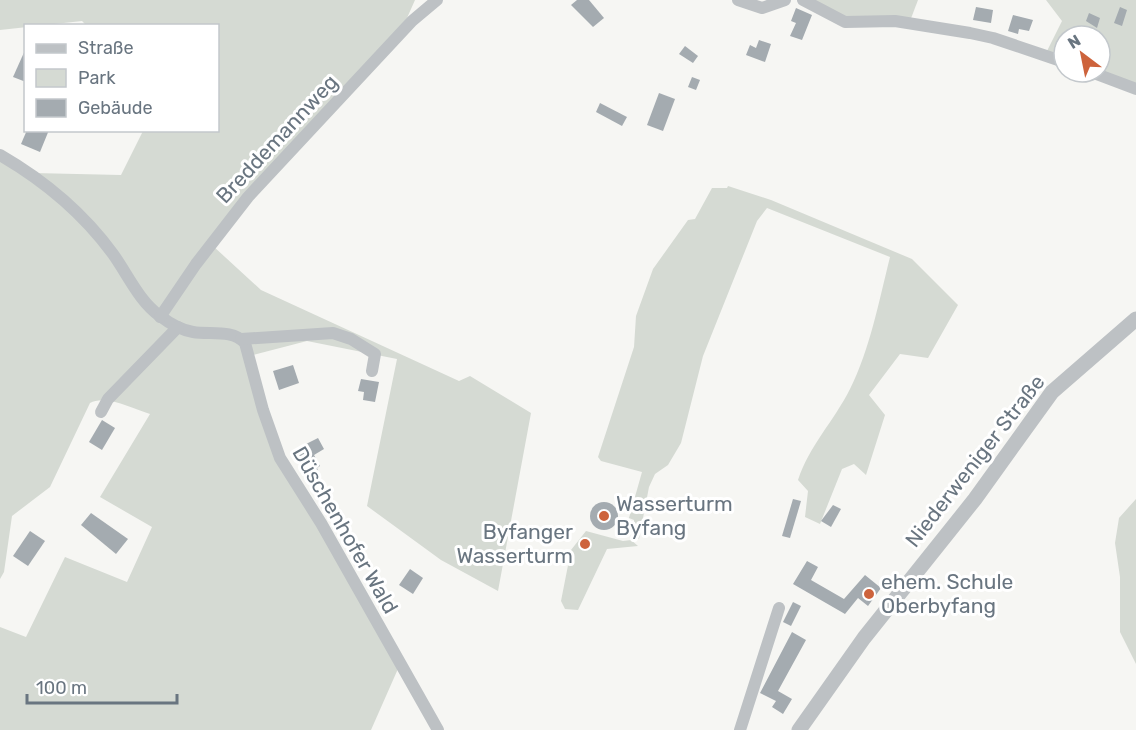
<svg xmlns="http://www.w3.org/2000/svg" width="1136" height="730" viewBox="0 0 1136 730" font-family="Rubik,sans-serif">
  <rect width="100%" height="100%" fill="#f6f6f3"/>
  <g fill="#d5dad3">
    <path d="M 0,0 L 415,0 L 407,18 L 213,246 L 261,290 L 459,381 L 470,376 L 531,413 L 498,591 L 441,560 L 367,506 L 397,359 L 307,341 L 253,355 L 271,433 L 401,662 L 371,730 L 0,730 L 0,627 L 26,637 L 65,557 L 127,582 L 152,527 L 100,497 L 150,414 C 134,409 105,394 90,403 L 50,487 L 12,516 L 4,572 L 0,579 L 0,161 L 33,173 L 121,175 L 143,131 L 218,130 L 218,26 L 87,26 L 82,21 L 0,30 Z"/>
    <polygon points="808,0 918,0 910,21 842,18"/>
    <polygon points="1046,0 1136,0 1136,86 1100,72 1100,36 1064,36 1064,60 1046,53 1062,21"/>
    <path d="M 728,186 L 771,200 L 912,259 L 958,305 L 928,358 L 900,354 L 869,395 L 885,415 L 866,475 L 854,464 L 842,469 L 820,524 L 805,517 L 808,491 L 798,480 C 809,446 834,421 850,389 C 870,349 879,301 890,257 L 767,208 L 757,221 L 703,356 L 681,443 L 668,465 L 655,474 L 649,487 L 639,539 L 634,536 L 634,520 L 629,518 L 642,472 L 601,461 L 598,457 L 634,347 L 636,316 L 653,269 L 688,220 L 695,219 L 712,188 L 727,188 Z"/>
    <polygon points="1136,499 1136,664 1120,632 1120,577 1115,543 1119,518"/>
    <polygon points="586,531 623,541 631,540 638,546 607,549 578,610 565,609 561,601 571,550"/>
  </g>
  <g fill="#a4abb0">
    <polygon points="577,0 589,0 604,18 593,27 571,5"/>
    <polygon points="976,7 993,10 991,23 973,20"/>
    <polygon points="1120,7 1127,10 1122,26 1114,23"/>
    <polygon points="796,8 812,15 802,40 790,36 796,23 791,21"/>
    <polygon points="1089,13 1100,18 1097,28 1086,21"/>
    <polygon points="1013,15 1033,20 1029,31 1019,29 1018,34 1008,31"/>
    <polygon points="759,40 771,44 765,62 746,55 750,45 756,48"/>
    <polygon points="685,46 698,56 693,63 679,54"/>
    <polygon points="26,48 26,82 13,77"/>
    <polygon points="692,77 700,80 696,90 688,87"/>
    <polygon points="659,93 675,99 663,131 647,125"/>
    <polygon points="600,103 627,117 622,126 596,112"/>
    <polygon points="27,130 49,130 40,152 21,144"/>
    <polygon points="293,365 299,383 279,390 273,371"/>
    <polygon points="361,379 379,382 375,402 363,400 364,392 358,391"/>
    <polygon points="102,420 115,428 102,450 89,442"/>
    <polygon points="318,438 324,449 314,455 320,466 317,468 319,473 307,480 294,450"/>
    <polygon points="793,499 801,501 790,538 782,536"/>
    <circle cx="604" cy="516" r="14"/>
    <polygon points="833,505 841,509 831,527 821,521"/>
    <polygon points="91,513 128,539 116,554 81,525"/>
    <polygon points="30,531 45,541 28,566 13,556"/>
    <polygon points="807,561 818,567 811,580 844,599 865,575 881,588 868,606 858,598 845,614 793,584"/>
    <polygon points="410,569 423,578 413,594 399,585"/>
    <polygon points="793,602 801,606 791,626 783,622"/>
    <polygon points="792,632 806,640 778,691 792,699 783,714 772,707 776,701 760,693"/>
  </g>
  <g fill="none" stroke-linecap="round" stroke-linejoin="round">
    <g stroke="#bdc1c4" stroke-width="12">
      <polyline points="738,0 762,8 785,0"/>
      <polyline points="803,0 845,22 895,21 970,33 993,38 1064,62"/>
      <polyline points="1091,72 1136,89"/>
      <path d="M 0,155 C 45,181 83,213 113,254 C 128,275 139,301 160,316 C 169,323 181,330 193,332 C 210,335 232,329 245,343 L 263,410 L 280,458 L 321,523 L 438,730"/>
      <polyline points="160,317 196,264 248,197 412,21 437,0"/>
      <polyline points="241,339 333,333 351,339 375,354 372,371"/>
      <polyline points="101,412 108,399 178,327"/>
      <polyline points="740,730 779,608"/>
    </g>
    <polyline stroke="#bdc1c4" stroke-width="15" points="799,730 864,638 975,499 1052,392 1136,319"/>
  </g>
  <g fill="#cd633c" stroke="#fff" stroke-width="2">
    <circle cx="604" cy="516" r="6"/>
    <circle cx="585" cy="544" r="6"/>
    <circle cx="869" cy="594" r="6"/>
  </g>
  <g text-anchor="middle" stroke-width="6" stroke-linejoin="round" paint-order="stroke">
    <g font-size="21" fill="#697580" stroke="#fff">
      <text transform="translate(277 139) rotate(-47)" y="7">Breddemannweg</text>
      <text transform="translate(975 461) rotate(-52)" y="7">Niederweniger Straße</text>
      <text transform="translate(345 530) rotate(60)" y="7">Düschenhofer Wald</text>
    </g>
    <g font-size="21" fill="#697580" stroke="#fff" text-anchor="start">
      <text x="616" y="511">Wasserturm<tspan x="616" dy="24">Byfang</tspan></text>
      <text x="573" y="539" text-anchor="end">Byfanger<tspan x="573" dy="24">Wasserturm</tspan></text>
      <text x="881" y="589">ehem. Schule<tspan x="881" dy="24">Oberbyfang</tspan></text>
    </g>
  </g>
  <rect x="24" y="24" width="195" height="108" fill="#ffffff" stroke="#c3c8cc" stroke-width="1.5"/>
  <rect x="36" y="44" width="30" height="9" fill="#bdc1c4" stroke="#c3c8cc" stroke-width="1.5"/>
  <text x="78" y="54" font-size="18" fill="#697580">Straße</text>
  <rect x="36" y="69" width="30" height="18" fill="#d5dad3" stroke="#c3c8cc" stroke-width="1.5"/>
  <text x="78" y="84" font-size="18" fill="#697580">Park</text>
  <rect x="36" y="99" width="30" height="18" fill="#a4abb0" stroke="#c3c8cc" stroke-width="1.5"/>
  <text x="78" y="114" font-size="18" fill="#697580">Gebäude</text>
  <g transform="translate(1082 54) rotate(328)"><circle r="28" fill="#ffffff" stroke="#c3c8cc" stroke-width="1.5"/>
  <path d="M0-4.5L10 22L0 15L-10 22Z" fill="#cd633c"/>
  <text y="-9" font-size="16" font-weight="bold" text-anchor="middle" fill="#697580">N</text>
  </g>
  <path d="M27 694v9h150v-9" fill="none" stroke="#697580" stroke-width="3"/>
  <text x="36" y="694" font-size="18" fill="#697580" stroke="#ffffff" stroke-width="4.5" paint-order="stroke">100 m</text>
</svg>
